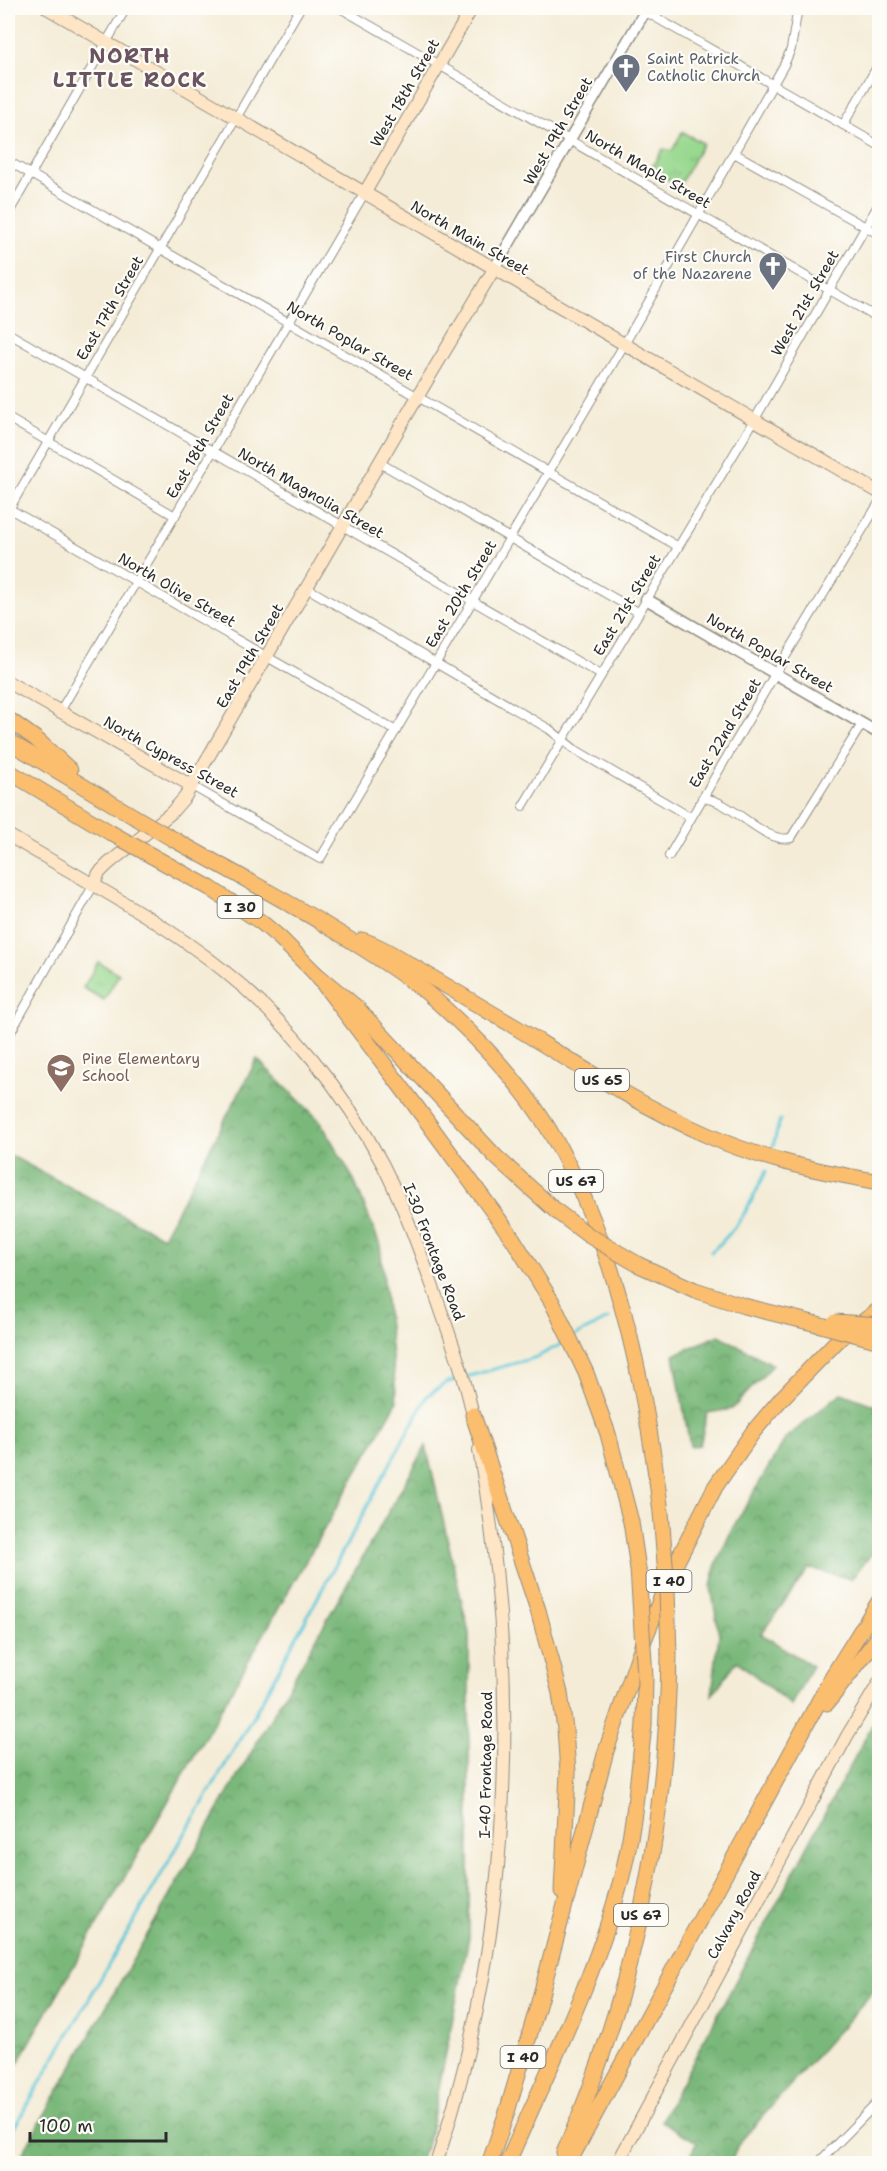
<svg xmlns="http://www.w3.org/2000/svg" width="887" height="2171" viewBox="0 0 887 2171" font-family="'Shantell Sans',sans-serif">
  <defs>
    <pattern id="forest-crowns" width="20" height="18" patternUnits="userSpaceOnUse" patternTransform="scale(1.5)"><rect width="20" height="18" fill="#7ab87a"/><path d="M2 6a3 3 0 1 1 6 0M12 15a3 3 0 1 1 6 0" fill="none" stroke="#649664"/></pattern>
    <pattern id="park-tufts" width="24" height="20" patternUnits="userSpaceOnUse" patternTransform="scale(1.5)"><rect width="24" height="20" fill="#98d88f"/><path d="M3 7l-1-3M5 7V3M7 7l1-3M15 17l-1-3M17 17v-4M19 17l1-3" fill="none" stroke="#83ba7c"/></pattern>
  </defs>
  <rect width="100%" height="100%" fill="#fdfcf7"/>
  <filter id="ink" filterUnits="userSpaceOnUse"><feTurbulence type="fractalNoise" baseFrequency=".0167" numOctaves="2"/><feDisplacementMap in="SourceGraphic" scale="12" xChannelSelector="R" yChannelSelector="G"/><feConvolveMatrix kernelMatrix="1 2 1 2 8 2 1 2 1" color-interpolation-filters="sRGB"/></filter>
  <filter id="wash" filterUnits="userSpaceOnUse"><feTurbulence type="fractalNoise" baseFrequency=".008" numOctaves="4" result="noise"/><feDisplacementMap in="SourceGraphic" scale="24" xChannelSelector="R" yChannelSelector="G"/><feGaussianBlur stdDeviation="1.35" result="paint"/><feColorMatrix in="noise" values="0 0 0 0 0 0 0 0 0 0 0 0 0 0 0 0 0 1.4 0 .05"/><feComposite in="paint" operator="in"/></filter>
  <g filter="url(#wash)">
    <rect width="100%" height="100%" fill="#f4ecd7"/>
    <g fill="url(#forest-crowns)" stroke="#527252" stroke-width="1.5">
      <polygon points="257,1059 320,1121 354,1180 380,1245 397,1402 14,2070 8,2067 8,1154 163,1237"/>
      <polygon points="719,1335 773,1365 732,1409 707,1413 700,1445 690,1446 674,1355"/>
      <polygon points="841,1393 879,1407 879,1545 851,1579 809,1568 761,1634 812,1666 791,1705 737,1661 712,1695 719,1634 711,1587 715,1567 732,1529 786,1438"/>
      <polygon points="426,1446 469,1633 469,1937 428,2143 418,2163 17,2163"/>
      <polygon points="879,1712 879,1985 738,2144 731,2163 686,2163 697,2142 661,2121"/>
    </g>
    <g fill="url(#park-tufts)" stroke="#62825d" stroke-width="1.5">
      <polygon points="682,132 703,143 679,186 651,169 663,149 672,151"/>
      <polygon points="98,962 119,974 104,1000 83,988"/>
    </g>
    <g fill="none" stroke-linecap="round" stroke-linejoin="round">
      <g stroke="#5ec8d9" stroke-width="3">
        <polyline points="773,1146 780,1120"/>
        <path d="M 711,1252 C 740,1227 750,1205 766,1171"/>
        <polyline points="575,1336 608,1319"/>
        <polyline points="466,1377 537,1357 567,1341"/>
        <polyline points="8,2138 254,1715 427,1396 446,1383 460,1379"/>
      </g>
    </g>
  </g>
  <g filter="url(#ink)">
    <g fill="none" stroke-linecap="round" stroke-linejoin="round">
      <g stroke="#908c81" stroke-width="10">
        <g id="minor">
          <polyline points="340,8 880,319"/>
          <polyline points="639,8 880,146"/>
          <polyline points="843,125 880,62"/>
          <polyline points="734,153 880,235"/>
          <polyline points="8,161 677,546"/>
          <polyline points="8,214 126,8"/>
          <polyline points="8,333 601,675"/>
          <polyline points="8,418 175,516"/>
          <polyline points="380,463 638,612"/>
          <polyline points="8,508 396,731"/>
          <polyline points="8,511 300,8"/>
          <polyline points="307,588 549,729 574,749 690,817"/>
          <polyline points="59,713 364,194"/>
          <polyline points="192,786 320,859 625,343 784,65 791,49 798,8"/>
          <path d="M 702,798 C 733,800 763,844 791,838 L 862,724"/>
          <polyline points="523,806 755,419 880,202"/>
          <polyline points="669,856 775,674 880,501"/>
          <polyline points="8,1037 93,886"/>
          <polyline points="817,2164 880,2100"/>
        </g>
      </g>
      <g stroke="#908c81" stroke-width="13">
        <g id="tertiary">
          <polyline points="494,269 647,8"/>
          <polyline points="646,599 880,734"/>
        </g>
      </g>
      <g stroke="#908c81" stroke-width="14">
        <g id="secondary">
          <polyline points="47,8 880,493"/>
          <polyline points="364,194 472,8"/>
          <polyline points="8,682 192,786"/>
          <path d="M 8,835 C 79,878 157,917 223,970 C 288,1022 344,1091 383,1165 C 404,1207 420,1251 436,1296 C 450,1337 466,1378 474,1421"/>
          <polyline points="93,886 99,873 108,864 171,813 185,797 425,384 494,269"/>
          <path d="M 436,2164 C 512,1936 522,1686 479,1450"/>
          <polyline points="617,2164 847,1736 880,1681"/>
        </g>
      </g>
      <g stroke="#908c81" stroke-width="17">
        <g id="motorway">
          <polyline points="8,719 36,739 70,770"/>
          <polyline points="8,741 133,816"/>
          <polyline points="8,771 111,833"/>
          <path d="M 173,839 C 257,886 343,930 421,988 C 433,997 444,1008 455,1018 C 490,1051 523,1087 548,1128 C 616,1241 645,1383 661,1512"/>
          <polyline points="152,856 210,888 261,922 280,938 316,974 356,1007 496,1157 556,1211"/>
          <path d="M 362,940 C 381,946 397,957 414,967 C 447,986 479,1006 512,1025 C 576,1064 640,1106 709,1136 C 763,1160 822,1172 880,1182"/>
          <polyline points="316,974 412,1101 513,1239 552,1302 586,1373 608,1434 631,1522 638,1569"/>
          <polyline points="639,1265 695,1290 744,1306 817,1324"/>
          <polyline points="473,1415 538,1610 560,1693 565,1729 568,1773 562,1891"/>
          <polyline points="827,1703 880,1635"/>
          <path d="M 564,2153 C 633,1995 667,1826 669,1655"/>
          <polyline points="489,2164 507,2112 539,2002 606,1751 644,1640 673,1569 715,1487 753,1432 781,1399 837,1341 880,1309"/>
          <path d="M 507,2164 C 547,2072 594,1980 620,1884 C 634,1832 638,1778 644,1725"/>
          <polyline points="568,2164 832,1677 880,1600"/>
        </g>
      </g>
      <use href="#minor" stroke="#fff" stroke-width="8"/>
      <use href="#tertiary" stroke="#fff" stroke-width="10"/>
      <use href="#secondary" stroke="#fde5c5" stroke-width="12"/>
      <use href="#motorway" stroke="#fbbd6e" stroke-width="15"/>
      <g stroke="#908c81" stroke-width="17" stroke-linecap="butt">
        <g id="motorway-bridge">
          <polyline points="133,816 173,839"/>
          <polyline points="111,833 152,856"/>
          <polyline points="556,1211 588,1235 639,1265"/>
          <polyline points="835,1322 880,1325"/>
          <polyline points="817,1324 880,1341"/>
          <polyline points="661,1512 667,1589 669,1655"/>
          <polyline points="638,1569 645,1677 644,1725"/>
        </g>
      </g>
      <use href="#motorway-bridge" stroke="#fbbd6e" stroke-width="15"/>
    </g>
  </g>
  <defs>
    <g id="church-pin" transform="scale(1.5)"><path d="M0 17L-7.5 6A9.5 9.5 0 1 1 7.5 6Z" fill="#6b7280" stroke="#fdfcf7"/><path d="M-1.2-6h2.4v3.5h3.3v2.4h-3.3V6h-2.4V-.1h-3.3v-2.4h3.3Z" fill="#fff"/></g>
    <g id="school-pin" transform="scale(1.5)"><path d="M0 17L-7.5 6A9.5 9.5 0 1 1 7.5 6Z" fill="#8d6e63" stroke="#fdfcf7"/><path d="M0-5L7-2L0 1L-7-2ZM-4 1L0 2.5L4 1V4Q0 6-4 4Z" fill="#fff"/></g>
  </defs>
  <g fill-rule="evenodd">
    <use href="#church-pin" x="626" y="68"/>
    <use href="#church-pin" x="773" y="266"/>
    <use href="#school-pin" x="61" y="1068"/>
  </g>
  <g text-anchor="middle" stroke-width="4.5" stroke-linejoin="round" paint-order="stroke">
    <g fill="#fdfcf7" stroke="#6a6a68" stroke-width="1.5">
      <rect x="217.5" y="896" width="45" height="22" rx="4.5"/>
      <rect x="575" y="1069" width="54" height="22" rx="4.5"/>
      <rect x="549" y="1170" width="54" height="22" rx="4.5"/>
      <rect x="646.5" y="1570" width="45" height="22" rx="4.5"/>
      <rect x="614" y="1904" width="54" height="22" rx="4.5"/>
      <rect x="500.5" y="2046" width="45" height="22" rx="4.5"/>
    </g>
    <g font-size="14" font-weight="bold" fill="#2b2b2b">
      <text x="240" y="912">I 30</text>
      <text x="602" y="1085">US 65</text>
      <text x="576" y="1186">US 67</text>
      <text x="669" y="1586">I 40</text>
      <text x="641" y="1920">US 67</text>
      <text x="523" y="2062">I 40</text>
    </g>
    <g font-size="15" fill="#5b616d" stroke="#fdfcf7" text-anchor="start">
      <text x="647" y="64">Saint Patrick<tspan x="647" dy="17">Catholic Church</tspan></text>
      <text x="752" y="262" text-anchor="end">First Church<tspan x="752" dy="17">of the Nazarene</tspan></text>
    </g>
    <g font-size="15" fill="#2b2b2b" stroke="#fdfcf7">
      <text transform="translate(405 93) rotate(-60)" y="5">West 18th Street</text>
      <text transform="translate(558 131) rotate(-60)" y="5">West 19th Street</text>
      <text transform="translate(648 169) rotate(30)" y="5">North Maple Street</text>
      <text transform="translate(470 238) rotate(30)" y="5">North Main Street</text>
      <text transform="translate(805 303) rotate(-60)" y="5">West 21st Street</text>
      <text transform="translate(110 308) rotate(-60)" y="5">East 17th Street</text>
      <text transform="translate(350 341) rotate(30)" y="5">North Poplar Street</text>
      <text transform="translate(200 446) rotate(-60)" y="5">East 18th Street</text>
      <text transform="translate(311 493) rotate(30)" y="5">North Magnolia Street</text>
      <text transform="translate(177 590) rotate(30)" y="5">North Olive Street</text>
      <text transform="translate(461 594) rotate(-59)" y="5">East 20th Street</text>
      <text transform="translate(627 605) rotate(-59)" y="5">East 21st Street</text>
      <text transform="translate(770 653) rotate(30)" y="5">North Poplar Street</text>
      <text transform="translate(250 656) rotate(-60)" y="5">East 19th Street</text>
      <text transform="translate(725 733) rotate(-59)" y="5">East 22nd Street</text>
      <text transform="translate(171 757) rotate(29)" y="5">North Cypress Street</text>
      <text transform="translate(434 1252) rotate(69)" y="5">I-30 Frontage Road</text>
      <text transform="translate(486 1765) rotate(-89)" y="5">I-40 Frontage Road</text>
      <text transform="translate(734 1915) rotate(-62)" y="5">Calvary Road</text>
    </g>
    <g font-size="15" fill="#785e54" stroke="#fdfcf7" text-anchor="start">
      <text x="82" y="1064">Pine Elementary<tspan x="82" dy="17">School</tspan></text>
    </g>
    <g font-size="21" font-weight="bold" letter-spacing="1.5" fill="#6a5460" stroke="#fdfcf7">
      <text x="130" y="63">NORTH<tspan x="130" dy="24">LITTLE ROCK</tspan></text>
    </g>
  </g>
  <rect width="887" height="2171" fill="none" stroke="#fdfcf7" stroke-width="30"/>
  <path d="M30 2132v9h136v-9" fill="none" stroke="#2b2b2b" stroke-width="3"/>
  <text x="39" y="2132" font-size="18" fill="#2b2b2b" stroke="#fdfcf7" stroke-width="4.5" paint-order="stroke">100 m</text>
</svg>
